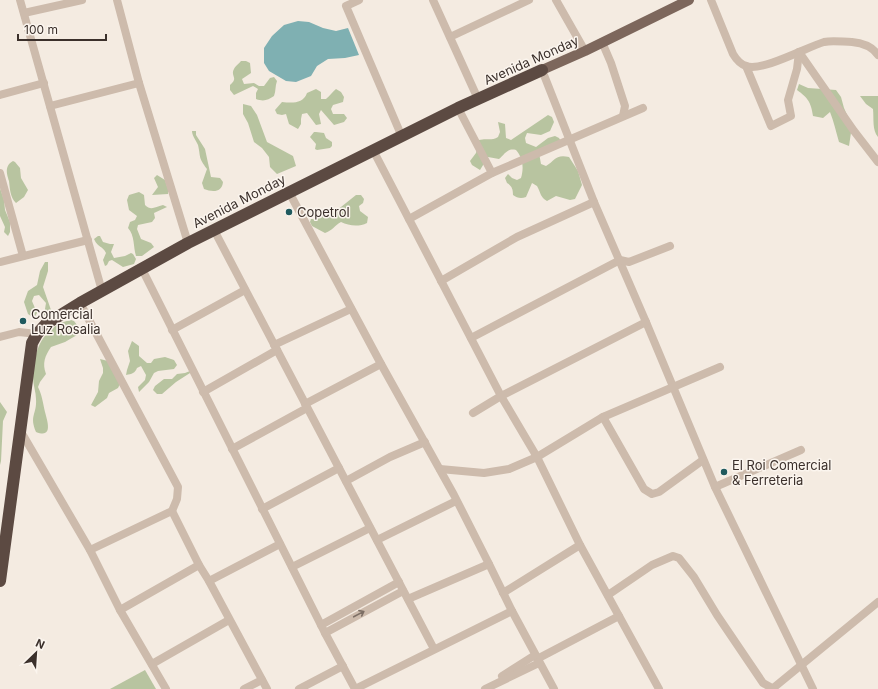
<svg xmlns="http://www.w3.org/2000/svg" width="878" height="689" viewBox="0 0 878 689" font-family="Inter,sans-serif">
  <rect width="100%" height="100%" fill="#f4ebe1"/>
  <g fill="#b8c4a0">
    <path d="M 241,61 L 246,61 L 250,63 L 251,73 L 242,79 L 244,84 L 254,83 L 259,86 L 264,86 L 270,78 L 274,77 L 277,81 C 275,86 276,91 274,96 C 268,100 264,102 256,99 L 256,93 L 258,89 L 253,86 L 234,95 L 230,90 L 230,85 C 239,78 230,76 234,69 C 235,66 239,64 241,61 Z"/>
    <path d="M 799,84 L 808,88 L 836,90 L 841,97 L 844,108 L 852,126 L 849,146 L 839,142 C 836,132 834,122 830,112 L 823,118 L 813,116 C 811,102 808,98 797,90 Z"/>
    <path d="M 316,89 L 321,92 L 321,99 L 326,99 C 330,96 332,92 336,89 L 341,92 L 344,97 L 343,102 L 333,105 L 331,109 L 333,114 L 344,114 L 347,118 L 344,122 L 334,125 L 321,110 L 319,114 L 321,124 L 316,125 L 307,113 L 302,114 L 301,119 L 301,124 L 298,129 L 289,124 L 286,114 L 282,115 L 277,114 L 275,110 L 282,102 C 292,103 303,104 307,93 Z"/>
    <path d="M 860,96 L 878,96 L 878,137 C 872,130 874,119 873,109 L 866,104 Z"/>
    <polygon points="243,104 251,106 257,115 267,142 293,156 296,166 277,174 270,167 269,157 262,148 254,142 248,123 243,114"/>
    <path d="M 548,115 L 552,117 L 554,122 L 550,131 L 541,135 L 527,133 L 525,138 L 526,143 L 536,147 L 548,138 L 555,136 L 559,138 L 562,143 L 539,153 L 541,164 L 546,166 C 555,161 555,154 569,157 L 578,171 L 582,185 L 575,199 L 570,200 L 556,196 L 547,201 C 540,197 541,193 537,186 L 532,183 L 526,197 C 521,199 517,198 513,195 C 513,189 512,186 507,183 L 505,178 L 508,174 L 512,178 L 517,180 L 521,178 C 524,168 523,158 516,150 C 507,148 505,154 499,159 L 488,157 L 480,170 L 472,165 L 470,161 L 476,153 L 479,140 C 486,138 492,141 498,137 L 500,132 L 498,122 L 505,124 L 506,138 L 511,140 Z"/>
    <path d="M 192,131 L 196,131 L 196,135 L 205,149 L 211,177 L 220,178 L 223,182 C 222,193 212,192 204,189 L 202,183 L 207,169 C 198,157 201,158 198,145 C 196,140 192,136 192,131 Z"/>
    <polygon points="314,132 316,132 324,133 326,138 332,142 332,146 330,148 317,150 315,149 316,144 310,137"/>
    <path d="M 13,161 L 15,162 L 20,168 L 21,178 L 28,190 L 24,197 L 16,203 C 10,197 10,189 9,181 C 7,174 4,166 13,161 Z"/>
    <polygon points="157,175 165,180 168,189 168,194 152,195 158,187 154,178"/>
    <polygon points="0,188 4,200 5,210 10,222 10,232 8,236 4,232 5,227 0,216"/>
    <path d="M 139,192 L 144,195 L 145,205 C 151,211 155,207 163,205 L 167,207 L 154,213 L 155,218 L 152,222 L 138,225 L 137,229 L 141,239 L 151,243 L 154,247 L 142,256 L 136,256 C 133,246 135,236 128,228 L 130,222 L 135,220 L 137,216 L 129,210 L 127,200 L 129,195 Z"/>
    <path d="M 356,195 L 361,195 L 364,199 L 363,203 L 359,206 L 360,211 L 368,217 L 367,223 C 359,227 349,226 341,222 C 335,225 332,231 325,233 L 312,226 L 310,222 L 311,219 C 320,220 322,216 326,210 L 331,209 L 336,211 Z"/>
    <path d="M 98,236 L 100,236 L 103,242 L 110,244 L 114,244 L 111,252 L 114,258 L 125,256 L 131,253 L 133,254 L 136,259 L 134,264 L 123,267 L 112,260 L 109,261 L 107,265 L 105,266 L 103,260 L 106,253 C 103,246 98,248 94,239 Z"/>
    <polygon points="45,262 48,262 48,271 43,287 51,310 48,315 46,316 44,315 46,303 39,295 34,296 32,301 37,313 34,318 28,314 24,302 28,291 37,285 40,271"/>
    <path d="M 71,320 L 74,321 L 77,325 L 68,331 L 77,335 L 65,342 L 51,347 C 45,356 42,363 46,374 L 40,382 L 38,387 C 42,395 43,403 45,412 C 47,420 54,439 36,432 C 29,415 37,415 36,399 C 36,392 33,385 33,377 C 33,352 43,325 71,320 Z"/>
    <path d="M 132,341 L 139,346 L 139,356 L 147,363 L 151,363 L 154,359 L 165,357 L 174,360 L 177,365 L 174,369 L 158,371 L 154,373 L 149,382 L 139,392 L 138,387 L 145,380 L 146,375 L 141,366 L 137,368 C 135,373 132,374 126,375 L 127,370 L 130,361 L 128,351 Z"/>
    <polygon points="100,359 108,361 120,384 118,388 109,393 107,398 95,407 91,405 98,392 99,381 103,373 103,368"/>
    <polygon points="190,371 190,373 176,382 162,394 157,394 153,390 155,386 164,379 172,379 177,374 185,373"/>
    <polygon points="0,402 7,412 3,421 1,461 0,465"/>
    <polygon points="145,670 156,689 110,689"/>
  </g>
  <polygon fill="#7fb0b2" points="298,21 309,22 323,28 336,31 348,28 359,55 345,58 328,59 317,66 311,76 296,82 286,81 269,71 264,63 264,48 272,36 284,25"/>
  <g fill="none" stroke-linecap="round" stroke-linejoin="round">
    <g stroke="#cdbbac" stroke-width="8">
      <polyline points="20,0 102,291"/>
      <polyline points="117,0 139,83 188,243"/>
      <polyline points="359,0 346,6 402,137"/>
      <polyline points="433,0 478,99"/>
      <polyline points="556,0 585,51"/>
      <path d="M 711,0 L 733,54 C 736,59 740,64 746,66 C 762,72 807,47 824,42 C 833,40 843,42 852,42 C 862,43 872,46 878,55"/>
      <polyline points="24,13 82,0"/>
      <polyline points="450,37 529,0"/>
      <polyline points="602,42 611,63 625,106 623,116"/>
      <polyline points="799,52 854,131 878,162"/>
      <polyline points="746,66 771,126 791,116 788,100 797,69 799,52"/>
      <polyline points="542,70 594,202 646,322 715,487 813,689"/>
      <polyline points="0,95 44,83"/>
      <polyline points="50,106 139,83"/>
      <polyline points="458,108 492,173"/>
      <polyline points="373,150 501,396 537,457 580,545 659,689"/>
      <polyline points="0,173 23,256"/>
      <polyline points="289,192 381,364 454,495 489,564 512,611 554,689"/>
      <polyline points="409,219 492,173 643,108"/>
      <polyline points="214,230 434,649"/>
      <polyline points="0,262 88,240"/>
      <polyline points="142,269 325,633 355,689 512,611"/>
      <polyline points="441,281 517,237 594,202"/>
      <polyline points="80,303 178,487 177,499 172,511 90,550"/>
      <polyline points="172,330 245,290"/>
      <polyline points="0,337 19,332 37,334"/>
      <polyline points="471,338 620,260 629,262 670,246"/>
      <polyline points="274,345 351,309"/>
      <polyline points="203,392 277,350"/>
      <polyline points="305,404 381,364"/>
      <polyline points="473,413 501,396 646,322"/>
      <polyline points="603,417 644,489 652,494 659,492 703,460"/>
      <polyline points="20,430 90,550 120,610 166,689"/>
      <polyline points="232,449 307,408"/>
      <polyline points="440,469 484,473 509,469 537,457 603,417 720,367"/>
      <polyline points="346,481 390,457 425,442"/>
      <polyline points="715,487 801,450"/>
      <polyline points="262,509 339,468"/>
      <polyline points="172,511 199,565 209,581 267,689"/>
      <polyline points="377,540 456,501"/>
      <polyline points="292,567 370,528"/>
      <polyline points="209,581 280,544"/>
      <polyline points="503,593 580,545"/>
      <polyline points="608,595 652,565 673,556 679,558 694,577 717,615 763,683 772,688"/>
      <polyline points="408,599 489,564"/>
      <polyline points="120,610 199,565"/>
      <polyline points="321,625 399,582"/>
      <polyline points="325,633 403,591"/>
      <polyline points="537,659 619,616"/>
      <polyline points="152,664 229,620"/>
      <polyline points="502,676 535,655"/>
      <polyline points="244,689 262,680"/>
      <polyline points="299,689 343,666"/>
      <polyline points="485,689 539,663"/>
      <polyline points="772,689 878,602"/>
    </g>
    <polyline stroke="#7d675c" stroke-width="10" points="542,70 585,51 689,0"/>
    <polyline stroke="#5c4a42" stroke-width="12" points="0,581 32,343 37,334 46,324 80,303 188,243 458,108 542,70"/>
  </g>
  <defs><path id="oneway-shaft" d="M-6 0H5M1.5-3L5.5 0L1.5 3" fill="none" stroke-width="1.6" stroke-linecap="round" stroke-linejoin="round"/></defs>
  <use stroke="#7d6f65" href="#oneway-shaft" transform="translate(359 614) rotate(-28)"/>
  <g fill="#1f5a5e" stroke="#fbf5ee" stroke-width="1.5">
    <circle cx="289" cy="212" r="4"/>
    <circle cx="23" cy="321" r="4"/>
    <circle cx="724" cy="472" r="4"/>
  </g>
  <g text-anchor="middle" stroke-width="3" stroke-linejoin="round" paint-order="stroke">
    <g font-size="13" fill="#3b302b" stroke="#fbf5ee">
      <text transform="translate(531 60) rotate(-24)" y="5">Avenida Monday</text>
      <text transform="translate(239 201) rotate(-27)" y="5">Avenida Monday</text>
    </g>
    <g font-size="13" fill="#3b302b" stroke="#fbf5ee" text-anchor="start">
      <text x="297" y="217">Copetrol</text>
      <text x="31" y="319">Comercial<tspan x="31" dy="15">Luz Rosalia</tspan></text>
      <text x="732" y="470">El Roi Comercial<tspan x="732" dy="15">&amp; Ferreteria</tspan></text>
    </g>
  </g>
  <g transform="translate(36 653) rotate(25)" stroke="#fbf5ee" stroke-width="3" paint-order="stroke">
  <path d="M0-3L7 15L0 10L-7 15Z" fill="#3b302b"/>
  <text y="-6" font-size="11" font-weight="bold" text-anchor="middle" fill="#3b302b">N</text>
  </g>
  <path d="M18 34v6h88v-6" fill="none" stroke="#3b302b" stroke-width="2"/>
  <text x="24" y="34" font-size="12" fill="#3b302b" stroke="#fbf5ee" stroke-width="3" paint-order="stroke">100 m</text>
</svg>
